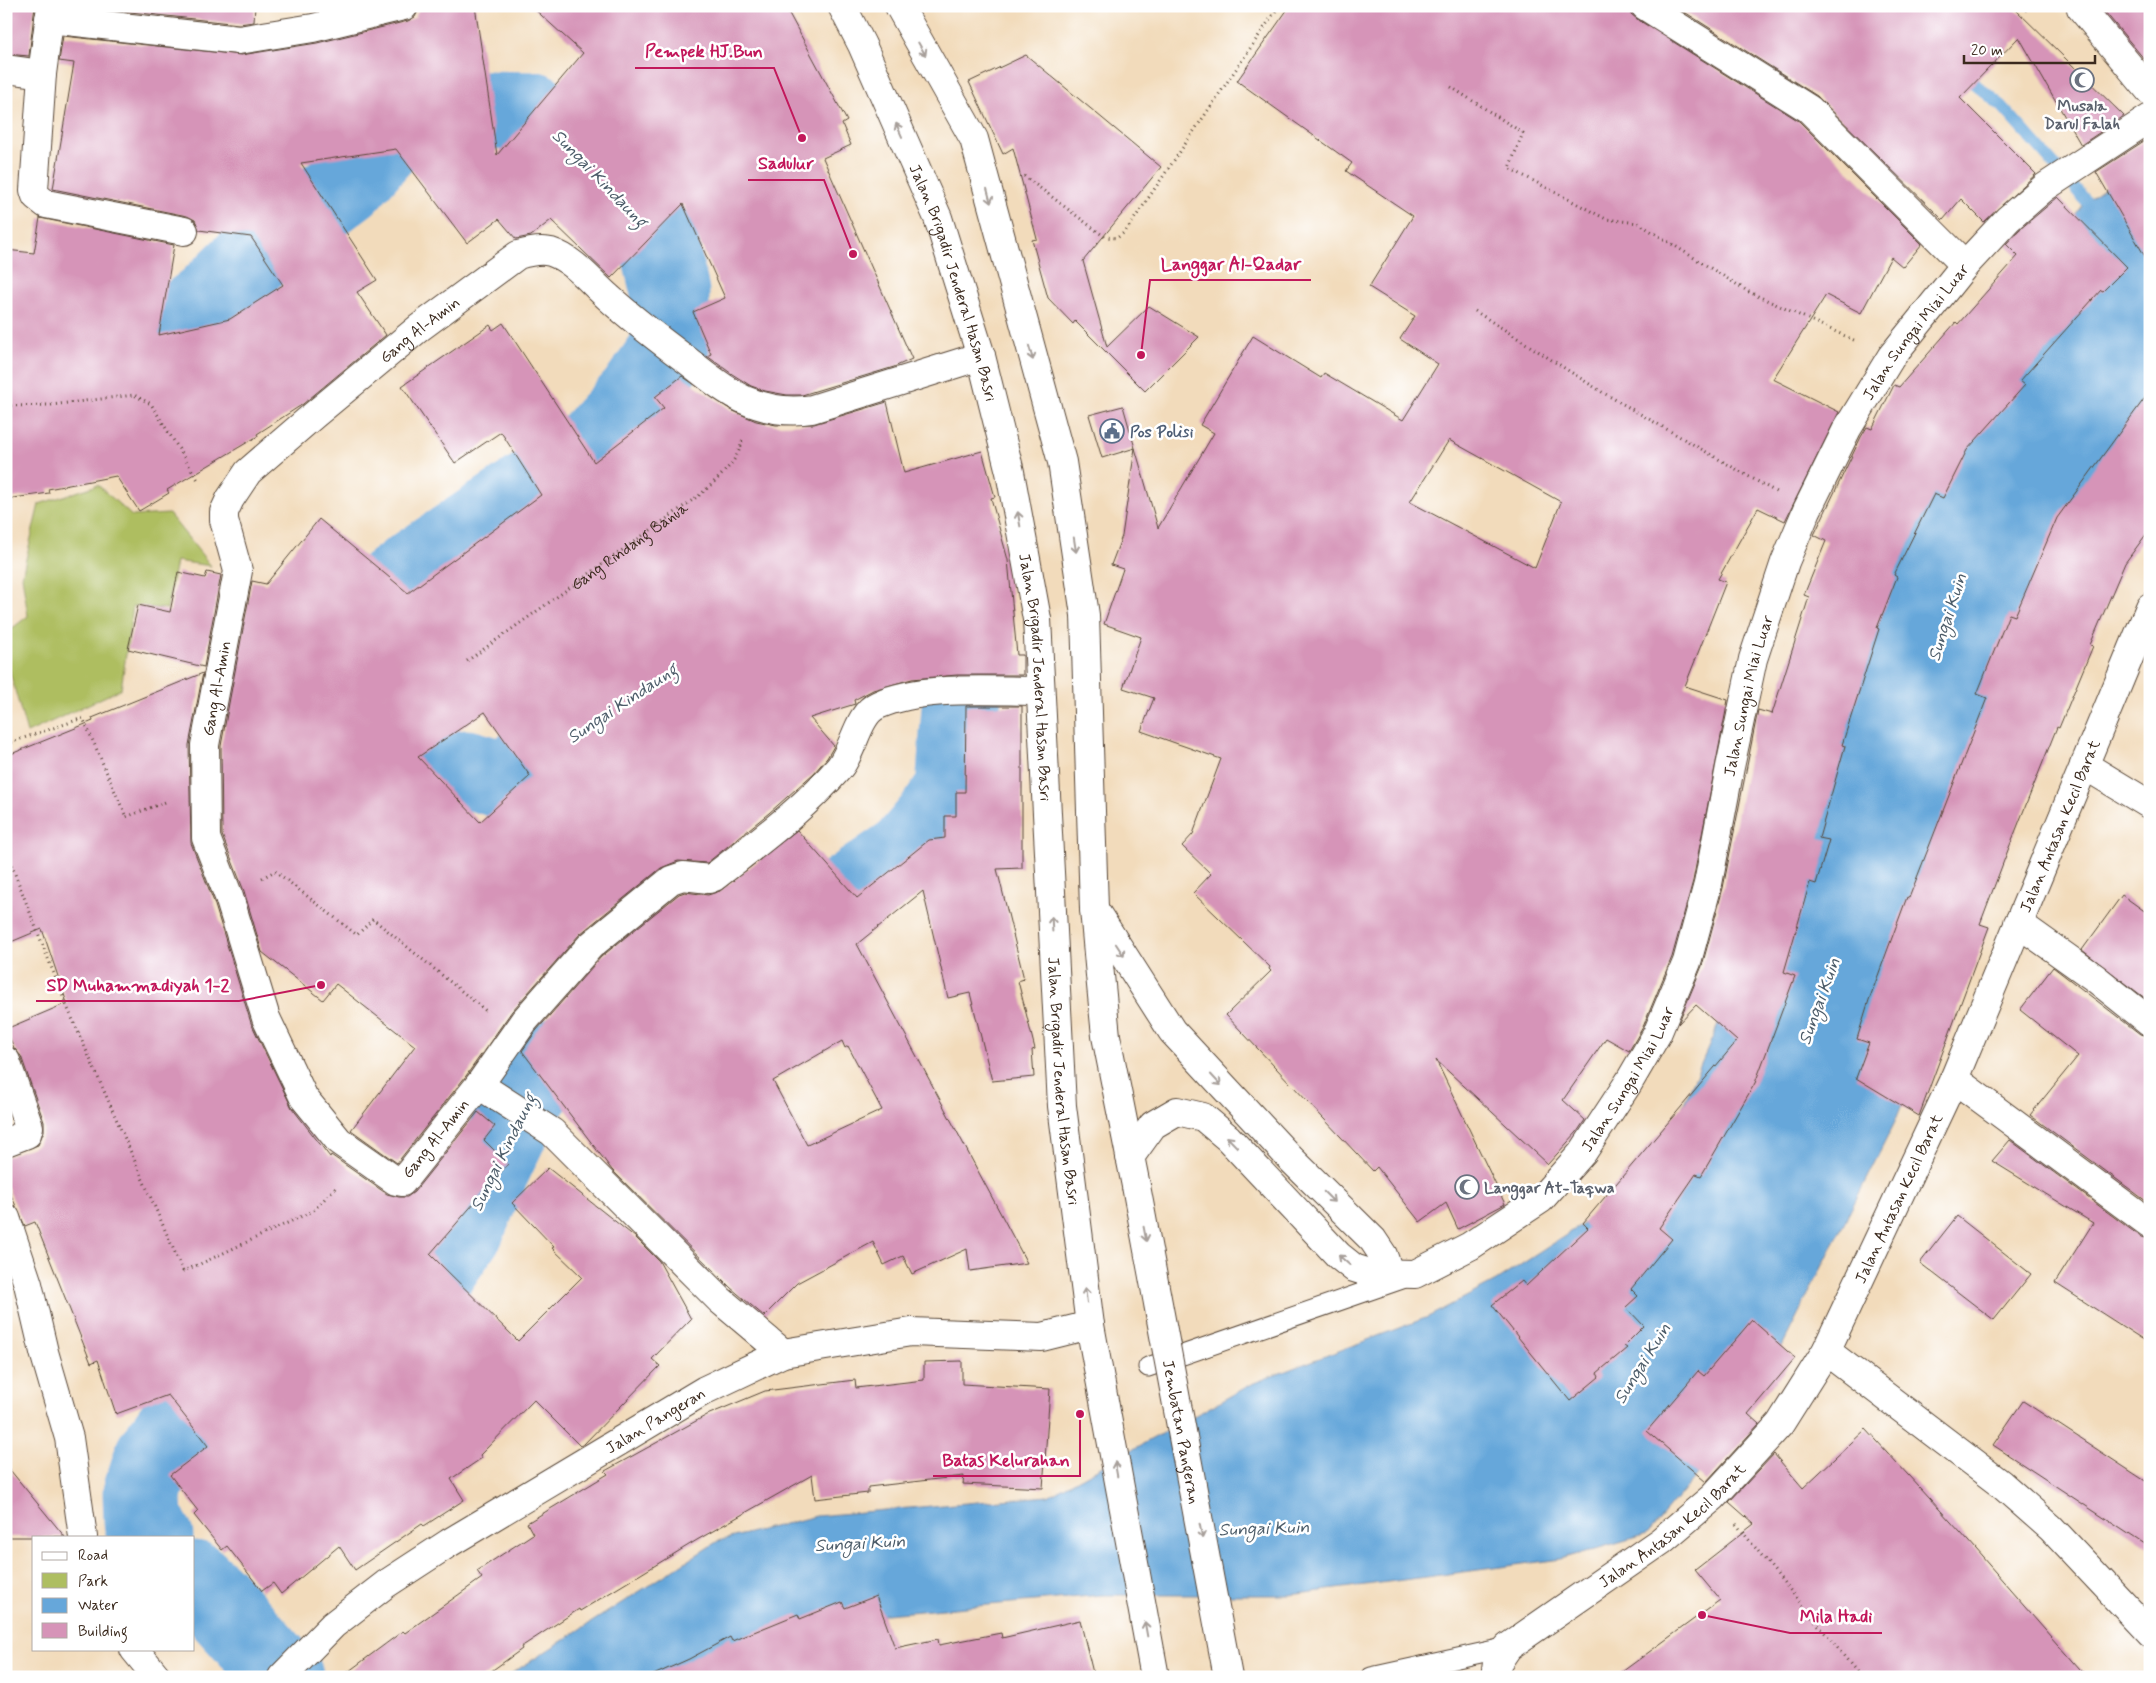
<svg xmlns="http://www.w3.org/2000/svg" width="2156" height="1683" viewBox="0 0 2156 1683" font-family="Mynerve,sans-serif">
  <rect width="100%" height="100%" fill="#fff"/>
  <filter id="ink" filterUnits="userSpaceOnUse"><feTurbulence type="fractalNoise" baseFrequency=".02" numOctaves="2"/><feDisplacementMap in="SourceGraphic" scale="10" xChannelSelector="R" yChannelSelector="G"/><feConvolveMatrix kernelMatrix="1 2 1 2 8 2 1 2 1" color-interpolation-filters="sRGB"/></filter>
  <filter id="wash" filterUnits="userSpaceOnUse"><feTurbulence type="fractalNoise" baseFrequency=".0096" numOctaves="4" result="noise"/><feDisplacementMap in="SourceGraphic" scale="20" xChannelSelector="R" yChannelSelector="G"/><feGaussianBlur stdDeviation="1.12" result="paint"/><feColorMatrix in="noise" values="0 0 0 0 0 0 0 0 0 0 0 0 0 0 0 0 0 1.4 0 .05"/><feComposite in="paint" operator="in"/></filter>
  <g filter="url(#wash)">
    <rect width="100%" height="100%" fill="#f2dbbb"/>
    <polygon fill="#aebe61" stroke="#747440" points="98,485 132,516 169,514 211,566 176,561 167,609 133,606 121,689 27,733 6,658 6,633 28,616 22,576 39,504"/>
    <polygon fill="#66a7da" stroke="#50687c" points="2150,158 2150,516 2113,567 2002,854 1895,1122 1747,1416 1647,1534 1561,1559 1290,1595 1102,1595 886,1614 721,1677 506,1677 718,1541 816,1516 1048,1496 1254,1383 1428,1317 1496,1281 1609,1207 1665,1147 1731,995 1829,707 2020,295 2085,202 2133,167"/>
    <g fill="none" stroke-linecap="round" stroke-linejoin="round">
      <polyline stroke="#66a7da" stroke-width="12" points="1961,73 2002,106 2097,213"/>
      <g stroke="#66a7da" stroke-width="79">
        <polyline points="52,325 84,333 132,338 170,330 209,300 261,249 348,183 405,118 483,110 534,111 629,204 658,240 670,292 670,348 636,397 579,458 412,570 344,622 330,665 376,767 413,793 467,769 504,780 615,706"/>
        <polyline points="759,952 834,903 906,853 933,821 955,789 963,680 957,636 945,585 939,569"/>
        <polyline points="154,1537 143,1522 142,1493 154,1456 183,1416 260,1381 368,1347 411,1308 465,1229 485,1181 524,1099 556,1059 628,1012"/>
        <polyline points="194,1580 213,1598 284,1677"/>
      </g>
    </g>
    <g id="blocks">
      <g fill="#d694b8" fill-rule="evenodd">
        <polygon points="6,6 35,6 29,56 6,54"/>
        <polygon points="76,6 255,6 254,22 239,24"/>
        <polygon points="436,6 475,6 497,155 583,53 531,6 785,6 847,121 842,124 851,145 823,158 912,359 894,367 802,395 787,395 765,391 751,386 732,374 707,356 711,354 693,312 725,298 683,204 611,278 551,220 531,236 516,239 499,219 467,243 396,149 301,163 377,280 357,292 386,335 303,404 257,434 258,436 167,490 169,493 139,511 116,476 48,489 49,493 6,499 6,250 34,253 40,218 174,245 159,335 230,319 283,285 251,237 199,230 195,220 187,216 53,189 74,63 59,61 63,36 241,55 317,43 408,21 415,17 419,9"/>
        <path d="M 1290,6 L 1630,6 L 1631,14 L 1637,19 L 1799,121 L 1922,244 L 1903,267 L 1891,257 L 1861,313 L 1826,295 L 1773,379 L 1839,412 L 1785,521 L 1758,508 L 1718,579 L 1726,582 L 1685,686 L 1728,700 L 1693,881 L 1672,957 L 1643,1027 L 1629,1051 L 1606,1038 L 1563,1100 L 1585,1120 L 1577,1132 L 1548,1164 L 1436,1060 L 1505,1204 L 1458,1229 L 1446,1203 L 1420,1222 L 1377,1167 L 1373,1171 L 1226,1015 L 1271,971 L 1269,969 L 1270,967 L 1193,893 L 1211,874 L 1182,846 L 1193,834 L 1221,759 L 1141,731 L 1154,698 L 1123,688 L 1141,637 L 1104,624 L 1123,569 L 1111,565 L 1122,536 L 1135,448 L 1158,528 L 1214,433 L 1200,425 L 1253,336 L 1321,378 L 1324,373 L 1403,420 L 1438,364 L 1400,339 L 1415,316 L 1369,287 L 1413,216 L 1346,171 L 1352,163 L 1237,81 ZM 1449,440 L 1561,502 L 1535,568 L 1410,502 Z"/>
        <polygon points="1675,6 2012,6 2124,116 2081,145 2019,37 1960,98 2036,174 1984,222 1961,199 1943,220 1817,96"/>
        <polygon points="2100,6 2150,6 2150,66"/>
        <polygon points="1026,55 1161,167 1083,261 1107,347 1149,306 1199,337 1145,391 1075,321 1073,324 1048,298 1032,240 1037,239 1013,148 1003,154 969,82"/>
        <polygon points="2147,139 2150,142 2150,265 2096,172"/>
        <polygon points="2058,197 2127,267 2103,291 2101,290 2020,381 2025,385 1967,450 1943,498 1934,494 1894,575 1897,577 1877,628 1879,629 1842,745 1845,746 1819,838 1829,840 1816,884 1810,882 1784,972 1795,976 1755,1083 1701,1176 1696,1174 1659,1228 1672,1239 1631,1289 1638,1296 1626,1307 1644,1326 1624,1346 1627,1348 1597,1373 1599,1377 1570,1401 1492,1305 1522,1281 1526,1286 1588,1228 1583,1223 1737,1041 1696,1005 1678,1024 1702,966 1723,888 1758,710 1772,714 1809,597 1804,595 1826,541 1814,535 1861,437 1867,427 1872,429 1894,385 1899,387 1956,322 1958,324 2018,256 2006,244 2019,230"/>
        <path d="M 503,323 L 594,462 L 664,408 L 655,397 L 682,376 L 731,410 L 756,421 L 776,425 L 814,424 L 887,402 L 904,473 L 982,451 L 995,497 L 991,498 L 1008,560 L 1017,655 L 1023,655 L 1023,675 L 957,675 L 912,679 L 873,690 L 854,700 L 855,704 L 810,718 L 834,746 L 827,758 L 814,773 L 769,813 L 707,863 L 678,861 L 661,868 L 580,934 L 512,1011 L 466,1076 L 397,1163 L 351,1130 L 415,1046 L 336,984 L 323,1000 L 262,952 L 244,891 L 222,835 L 221,746 L 252,581 L 266,584 L 319,519 L 408,593 L 541,495 L 501,432 L 455,463 L 402,386 L 490,325 L 493,330 ZM 485,712 L 530,776 L 480,822 L 418,757 Z"/>
        <polygon points="2150,391 2150,529 2125,563 2090,645 2093,646 2059,728 2057,727 2008,850 1980,924 1989,927 1919,1116 1856,1078 1869,1043 1857,1039 1869,1000 1907,897 1909,898 1987,698 1977,694 2009,614 2015,616 2057,518"/>
        <polygon points="1123,406 1135,448 1102,458 1089,415"/>
        <polygon points="178,572 205,578 207,572 221,575 204,667 128,649 138,605 170,612"/>
        <polygon points="203,673 189,745 191,843 214,902 251,1023 292,1108 330,1157 331,1155 387,1194 399,1197 407,1197 414,1192 478,1112 495,1126 484,1140 508,1164 430,1254 518,1341 582,1277 552,1248 554,1247 512,1203 548,1168 635,1237 659,1261 691,1319 652,1359 660,1366 584,1444 580,1446 534,1400 480,1455 482,1458 451,1479 464,1500 424,1526 422,1524 355,1570 339,1546 281,1594 273,1583 262,1591 227,1546 222,1550 194,1515 198,1511 170,1475 208,1446 168,1395 116,1414 98,1360 91,1363 35,1222 25,1226 6,1184 6,1157 38,1145 44,1131 44,1122 21,1056 14,1048 6,1029 67,1003 42,929 6,944 6,756 93,721 92,718"/>
        <path d="M 966,706 L 1022,706 L 1022,868 L 997,869 L 1024,979 L 1018,981 L 1035,1049 L 1032,1050 L 1034,1077 L 992,1081 L 970,993 L 948,998 L 923,891 L 857,944 L 1027,1263 L 970,1271 L 967,1249 L 912,1274 L 903,1256 L 884,1265 L 873,1242 L 797,1283 L 764,1316 L 731,1288 L 612,1170 L 522,1051 L 536,1031 L 601,957 L 679,894 L 685,892 L 708,895 L 720,891 L 797,830 L 857,898 L 929,840 L 945,838 L 945,816 L 956,816 L 956,792 L 965,792 ZM 842,1041 L 845,1048 L 848,1046 L 882,1110 L 807,1145 L 773,1081 Z"/>
        <polygon points="2122,895 2150,915 2150,1002 2082,950"/>
        <polygon points="2053,967 2140,1034 2150,1037 2150,1204 2030,1115 2078,1056 2020,1010"/>
        <polygon points="2010,1140 2141,1237 2150,1239 2150,1344 2055,1283 2093,1223 1992,1161"/>
        <polygon points="1957,1216 2031,1274 1994,1320 1920,1263"/>
        <polygon points="1752,1320 1795,1358 1748,1414 1759,1424 1706,1482 1647,1431 1698,1371 1704,1376"/>
        <polygon points="962,1361 962,1384 1050,1389 1043,1488 963,1484 964,1476 868,1487 868,1493 815,1499 812,1475 697,1540 580,1611 579,1609 521,1647 522,1649 483,1677 341,1677 403,1631 405,1633 482,1578 477,1571 533,1534 527,1523 608,1474 605,1471 707,1415 765,1391 855,1380 856,1388 924,1380 924,1362"/>
        <polygon points="2023,1401 2150,1484 2150,1548 1993,1445"/>
        <polygon points="1866,1429 1961,1533 2087,1677 1615,1677 1720,1600 1695,1570 1754,1524 1729,1502 1774,1454 1803,1488"/>
        <polygon points="6,1465 65,1537 6,1537"/>
        <polygon points="876,1596 895,1648 938,1639 939,1645 1001,1633 1002,1638 1080,1620 1094,1677 649,1677 689,1659 730,1637 732,1641 798,1614 800,1619 842,1602 845,1608"/>
      </g>
    </g>
  </g>
  <g filter="url(#ink)">
    <use href="#blocks" fill-opacity="0" stroke="#564536" stroke-width="1"/>
    <g fill="none" stroke-linecap="round" stroke-linejoin="round">
      <g stroke="#564536" stroke-width="21">
        <g id="service">
          <polyline points="1148,1367 1402,1279"/>
          <polyline points="1371,1677 1508,1647"/>
        </g>
      </g>
      <g stroke="#564536" stroke-width="30">
        <g id="minor">
          <polyline points="51,6 42,74 34,190 36,196 46,204 184,231"/>
          <polyline points="1645,6 1809,109 1965,265"/>
          <polyline points="2081,8 2150,91"/>
          <polyline points="49,19 239,40 313,28 404,6"/>
          <polyline points="6,69 42,74"/>
          <polyline points="2084,765 2150,805"/>
          <polyline points="2018,923 2095,978 2150,1022"/>
          <polyline points="6,1061 29,1127 27,1134 6,1142"/>
          <polyline points="1954,1079 2150,1224"/>
          <path d="M 479,1085 L 524,1021 L 590,946 L 671,880 L 683,876 L 709,879 L 714,877 C 757,843 803,810 839,768 C 854,751 857,714 878,705 C 923,685 990,691 1039,691"/>
          <polyline points="6,1218 28,1284 44,1352 69,1438 83,1537"/>
          <polyline points="1826,1351 2001,1484 2051,1528 2150,1633"/>
          <path id="s2" d="M 783,1353 L 720,1300 L 552,1132 L 479,1085 L 402,1182 L 396,1181 L 339,1141 L 304,1098 L 266,1018 L 229,897 L 206,838 L 205,745 L 238,571 L 224,520 L 224,512 L 230,499 L 248,472 L 314,415 L 419,328 L 518,255 C 528,252 540,249 551,252 C 573,259 591,282 608,297 C 633,320 661,341 688,361 C 706,375 725,391 745,400 C 766,409 789,413 812,409 L 981,356"/>
          <polyline points="134,1649 157,1677"/>
        </g>
      </g>
      <g stroke="#564536" stroke-width="30">
        <g id="tertiary">
          <polyline points="1094,909 1172,1031 1291,1159 1373,1240 1383,1255 1389,1272"/>
          <path id="s3" d="M 1130,1157 L 1153,1125 L 1177,1111 L 1203,1117 L 1228,1138 L 1339,1256 L 1354,1268 L 1370,1273 L 1415,1274 L 1470,1246 L 1541,1199 L 1583,1152 L 1629,1082 L 1657,1034 L 1687,962 L 1708,884 L 1730,767 L 1753,659 L 1785,562 L 1807,510 L 1847,429 L 1891,357 L 1965,265 L 2008,219 L 2045,187 L 2150,118"/>
          <path id="s4" d="M 282,1677 L 333,1625 L 386,1584 L 449,1543 L 705,1390 L 783,1353 L 911,1332 L 1042,1337 L 1090,1325"/>
          <path id="s5" d="M 1495,1677 L 1497,1663 L 1508,1647 L 1661,1541 L 1713,1497 L 1780,1424 L 1826,1351 L 1954,1079 L 2150,607"/>
        </g>
      </g>
      <g stroke="#564536" stroke-width="30">
        <g id="trunk">
          <path id="s6" d="M 842,6 L 862,45 L 938,218 L 981,356 L 1010,472 L 1037,619 L 1062,1106 L 1090,1325 L 1155,1677"/>
          <polyline points="899,6 974,139 1062,462 1085,615 1094,909 1099,965 1106,1036 1136,1186"/>
        </g>
      </g>
      <g stroke="#564536" stroke-width="3" stroke-dasharray="1 4" stroke-linecap="butt">
        <polyline points="2016,6 2025,10 2039,6"/>
        <polyline points="1451,87 1523,133 1509,168 1606,219 1638,223 1749,292 1856,341"/>
        <polyline points="1024,176 1105,237 1117,238 1126,231 1279,6"/>
        <polyline points="1475,311 1602,392 1776,492"/>
        <polyline points="6,406 51,405 134,395 151,404 198,480"/>
        <path id="s1" d="M 467,661 L 701,494 C 719,477 738,463 743,438"/>
        <polyline points="6,744 83,718 126,817 168,801"/>
        <polyline points="6,851 65,1002 183,1271 200,1264 313,1211 337,1186"/>
        <polyline points="262,878 275,871 357,935 373,919 486,1011"/>
        <polyline points="1736,1524 1861,1677"/>
      </g>
      <use href="#service" stroke="#fff" stroke-width="19"/>
      <use href="#minor" stroke="#fff" stroke-width="28"/>
      <use href="#tertiary" stroke="#fff" stroke-width="28"/>
      <use href="#trunk" stroke="#fff" stroke-width="28"/>
      <g stroke="#564536" stroke-width="30" stroke-linecap="butt">
        <g id="trunk-bridge">
          <path id="s7" d="M 1136,1186 L 1228,1677"/>
        </g>
      </g>
      <use href="#trunk-bridge" stroke="#fff" stroke-width="28"/>
    </g>
    <defs><path id="oneway-shaft" d="M-6 0H5M1.5-3L5.5 0L1.5 3" fill="none" stroke-width="1.6" stroke-linecap="round" stroke-linejoin="round" transform="scale(1.25)"/></defs>
    <g stroke="#a79f9a">
      <use href="#oneway-shaft" transform="translate(922 49) rotate(60)"/>
      <use href="#oneway-shaft" transform="translate(899 130) rotate(-114)"/>
      <use href="#oneway-shaft" transform="translate(989 196) rotate(75)"/>
      <use href="#oneway-shaft" transform="translate(1031 353) rotate(74)"/>
      <use href="#oneway-shaft" transform="translate(1019 519) rotate(-100)"/>
      <use href="#oneway-shaft" transform="translate(1075 545) rotate(81)"/>
      <use href="#oneway-shaft" transform="translate(1052 924) rotate(-93)"/>
      <use href="#oneway-shaft" transform="translate(1120 950) rotate(57)"/>
      <use href="#oneway-shaft" transform="translate(1216 1080) rotate(47)"/>
      <use href="#oneway-shaft" transform="translate(1232 1142) rotate(-134)"/>
      <use href="#oneway-shaft" transform="translate(1329 1197) rotate(45)"/>
      <use href="#oneway-shaft" transform="translate(1145 1234) rotate(79)"/>
      <use href="#oneway-shaft" transform="translate(1344 1260) rotate(-138)"/>
      <use href="#oneway-shaft" transform="translate(1086 1295) rotate(-97)"/>
      <use href="#oneway-shaft" transform="translate(1116 1469) rotate(-100)"/>
      <use href="#oneway-shaft" transform="translate(1201 1531) rotate(79)"/>
      <use href="#oneway-shaft" transform="translate(1146 1629) rotate(-100)"/>
    </g>
  </g>
  <defs>
    <g id="mosque-ring" transform="scale(1.25)"><circle r="9.5" fill="#fff" stroke="#6b7280" stroke-width="1.5"/><path d="M3.5-4.9A6 6 0 1 0 3.5 4.9A5 5 0 1 1 3.5-4.9Z" fill="#6b7280"/></g>
    <g id="civic-ring" transform="scale(1.25)"><circle r="9.5" fill="#fff" stroke="#5c6f8a" stroke-width="1.5"/><path d="M-.6-6.5H3V-4.5H.6V-3L4-1V1h2V6H-6V1h2V-1L-.6-3ZM-1.2 2.5V6h2.4V2.5Z" fill="#5c6f8a"/></g>
  </defs>
  <g fill-rule="evenodd">
    <use href="#mosque-ring" x="2082" y="80"/>
    <use href="#civic-ring" x="1112" y="431"/>
    <use href="#mosque-ring" x="1467" y="1187"/>
  </g>
  <g text-anchor="middle" stroke-width="5" stroke-linejoin="round" paint-order="stroke">
    <g font-size="16" font-weight="bold" fill="#5b616d" stroke="#fff">
      <text x="2082" y="111">Musala<tspan x="2082" dy="18">Darul Falah</tspan></text>
      <text x="1484" y="1193" text-anchor="start">Langgar At-Taqwa</text>
    </g>
    <g font-size="16" fill="#3b2a1e" stroke="#fff">
      <text dy="6" stroke="none"><textPath href="#s6" startOffset="299">Jalan Brigadir Jenderal Hasan Basri</textPath></text>
      <text dy="6" stroke="none"><textPath href="#s2" startOffset="1541">Gang Al-Amin</textPath></text>
      <text dy="6" stroke="none"><textPath href="#s3" startOffset="1475">Jalan Sungai Miai Luar</textPath></text>
      <text dy="6" stroke="none"><textPath href="#s1" startOffset="199">Gang Rindang Banua</textPath></text>
      <text dy="6" stroke="none"><textPath href="#s6" startOffset="704">Jalan Brigadir Jenderal Hasan Basri</textPath></text>
      <text dy="6" stroke="none"><textPath href="#s2" startOffset="1091">Gang Al-Amin</textPath></text>
      <text dy="6" stroke="none"><textPath href="#s3" startOffset="1070">Jalan Sungai Miai Luar</textPath></text>
      <text dy="6" stroke="none"><textPath href="#s5" startOffset="1048">Jalan Antasan Kecil Barat</textPath></text>
      <text dy="6" stroke="none"><textPath href="#s3" startOffset="665">Jalan Sungai Miai Luar</textPath></text>
      <text dy="6" stroke="none"><textPath href="#s6" startOffset="1109">Jalan Brigadir Jenderal Hasan Basri</textPath></text>
      <text transform="translate(435 1138) rotate(-51)" y="6">Gang Al-Amin</text>
      <text dy="6" stroke="none"><textPath href="#s5" startOffset="642">Jalan Antasan Kecil Barat</textPath></text>
      <text dy="6" stroke="none"><textPath href="#s4" startOffset="455">Jalan Pangeran</textPath></text>
      <text dy="6" stroke="none"><textPath href="#s7" startOffset="250">Jembatan Pangeran</textPath></text>
      <text dy="6" stroke="none"><textPath href="#s5" startOffset="238">Jalan Antasan Kecil Barat</textPath></text>
    </g>
    <g font-size="16" font-weight="bold" fill="#4e5e75" stroke="#fff" text-anchor="start">
      <text x="1130" y="437">Pos Polisi</text>
    </g>
    <g font-size="18" font-style="italic" fill="#4c5c69" stroke="#fff">
      <text transform="translate(600 178) rotate(46)" y="6">Sungai Kindaung</text>
      <text transform="translate(1947 617) rotate(-72)" y="6">Sungai Kuin</text>
      <text transform="translate(622 703) rotate(-34)" y="6">Sungai Kindaung</text>
      <text transform="translate(1819 1001) rotate(-70)" y="6">Sungai Kuin</text>
      <text transform="translate(503 1152) rotate(-64)" y="6">Sungai Kindaung</text>
      <text transform="translate(1642 1363) rotate(-58)" y="6">Sungai Kuin</text>
      <text transform="translate(1264 1528) rotate(-2)" y="6">Sungai Kuin</text>
      <text transform="translate(860 1543) rotate(-3)" y="6">Sungai Kuin</text>
    </g>
  </g>
  <path fill="none" stroke="#c2185b" stroke-width="2" d="M802 138L774 68H635M853 254L824 180H748M1141 355L1150 280H1311M321 985L239 1001H36M1080 1414L1080 1476H933M1702 1615L1790 1633H1882"/>
  <g fill="#c2185b" stroke="#fff" stroke-width="2">
    <circle cx="802" cy="138" r="5"/>
    <circle cx="853" cy="254" r="5"/>
    <circle cx="1141" cy="355" r="5"/>
    <circle cx="321" cy="985" r="5"/>
    <circle cx="1080" cy="1414" r="5"/>
    <circle cx="1702" cy="1615" r="5"/>
  </g>
  <g font-size="18" text-anchor="middle" font-weight="bold" fill="#c2185b" stroke="#fff" stroke-width="5" stroke-linejoin="round" paint-order="stroke">
    <text x="704" y="57">Pempek HJ.Bun</text>
    <text x="786" y="169">Sadulur</text>
    <text x="1231" y="270">Langgar Al-Qadar</text>
    <text x="138" y="991">SD Muhammadiyah 1-2</text>
    <text x="1006" y="1466">Batas Kelurahan</text>
    <text x="1836" y="1622">Mila Hadi</text>
  </g>
  <rect width="2156" height="1683" fill="none" stroke="#fff" stroke-width="25"/>
  <rect x="32" y="1536" width="162" height="115" fill="#ffffff" stroke="#b1aaa5"/>
  <rect x="42" y="1552" width="25" height="8" fill="#ffffff" stroke="#b1aaa5"/>
  <text x="78" y="1560" font-size="15" fill="#3b2a1e">Road</text>
  <rect x="42" y="1573" width="25" height="15" fill="#aebe61" stroke="#b1aaa5"/>
  <text x="78" y="1586" font-size="15" fill="#3b2a1e">Park</text>
  <rect x="42" y="1598" width="25" height="15" fill="#66a7da" stroke="#b1aaa5"/>
  <text x="78" y="1610" font-size="15" fill="#3b2a1e">Water</text>
  <rect x="42" y="1623" width="25" height="15" fill="#d694b8" stroke="#b1aaa5"/>
  <text x="78" y="1636" font-size="15" fill="#3b2a1e">Building</text>
  <path d="M1964 55v8h131v-8" fill="none" stroke="#3b2a1e" stroke-width="2.5"/>
  <text x="1971" y="55" font-size="15" fill="#3b2a1e" stroke="#ffffff" stroke-width="4" paint-order="stroke">20 m</text>
</svg>
